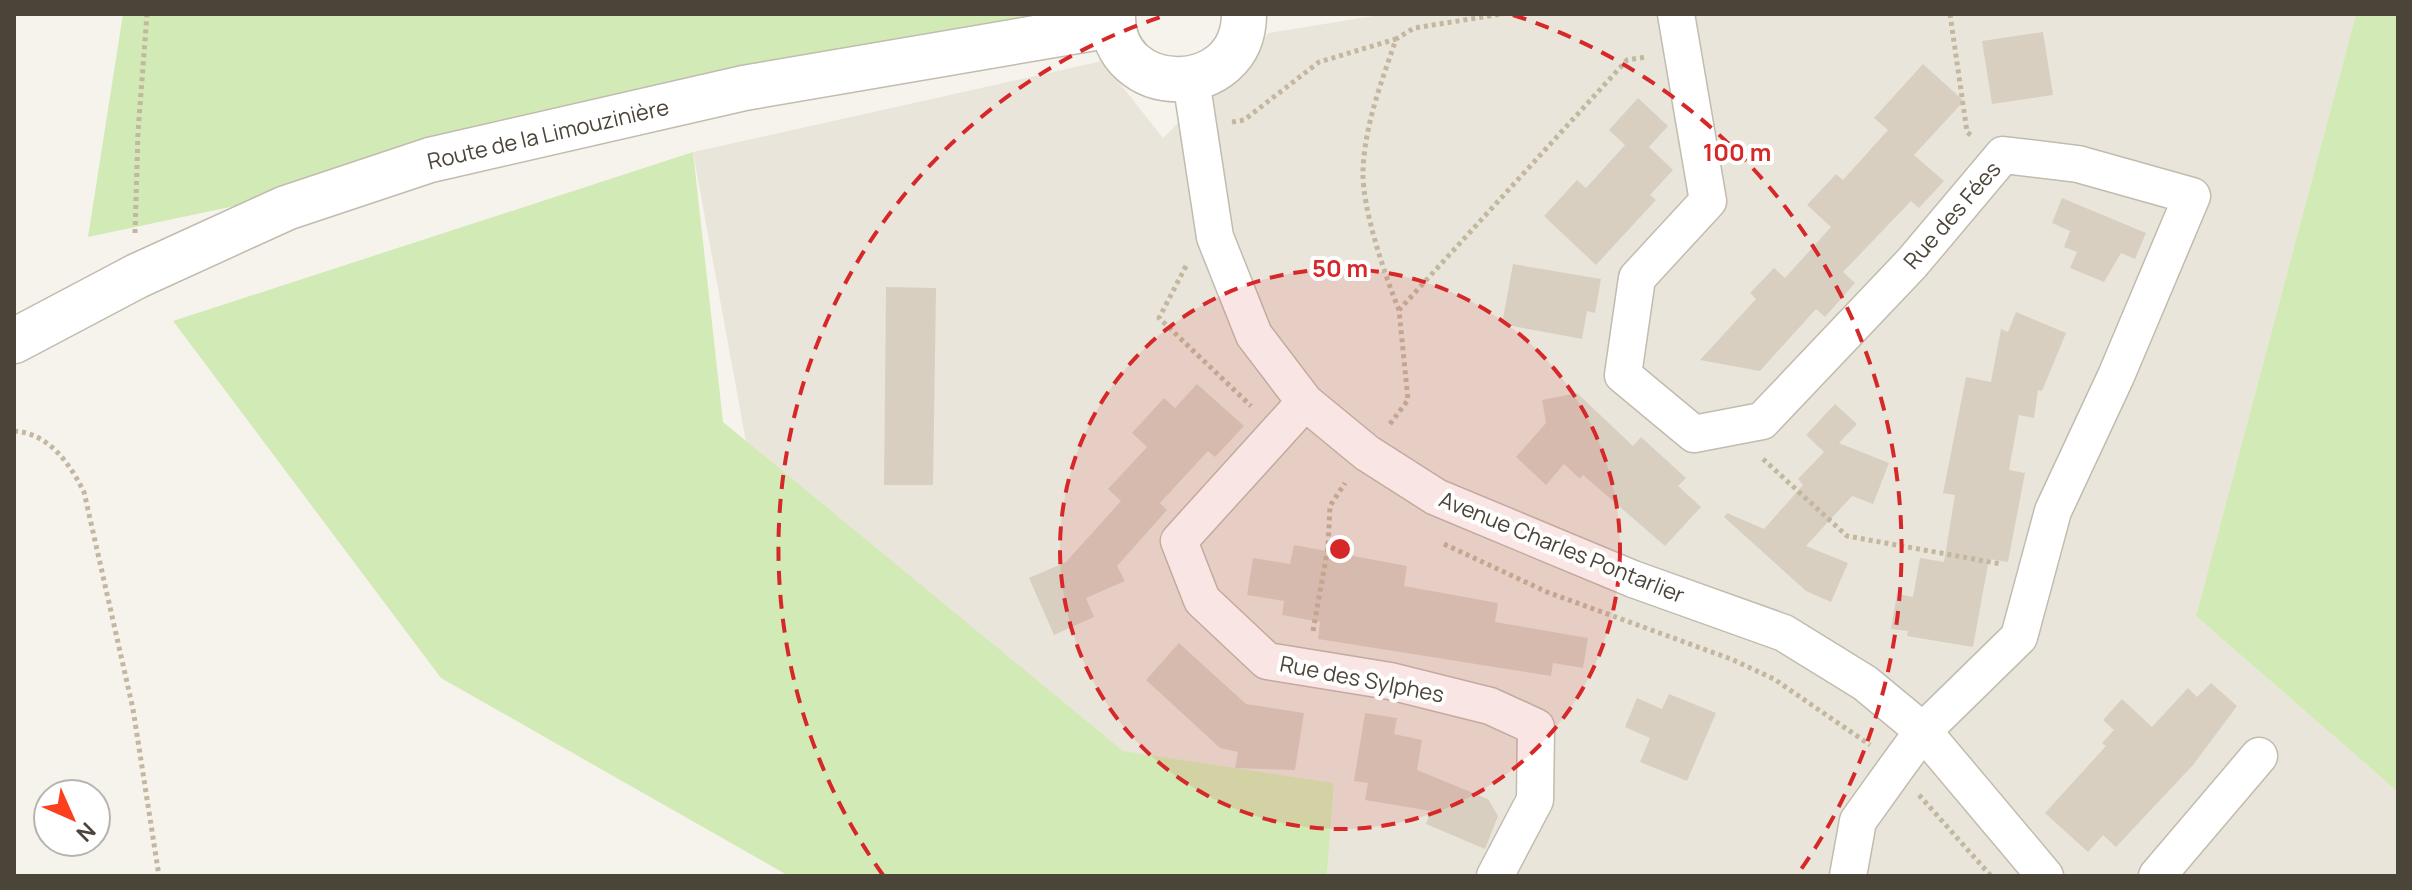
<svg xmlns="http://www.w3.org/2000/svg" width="2412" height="890" viewBox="0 0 2412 890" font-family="Manrope,sans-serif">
  <rect width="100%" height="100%" fill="#f6f3ec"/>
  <polygon fill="#eae5da" points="1386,14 2356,14 2196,616 2398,792 2398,876 1327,876 1334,783 1100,748 746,442 693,152 1102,61 1163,138 1269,33"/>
  <g fill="#d2eab5">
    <polygon points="123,14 1142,14 88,237"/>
    <polygon points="2356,14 2398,14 2398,792 2196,616"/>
    <polygon points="693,152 723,422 1123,751 1334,783 1327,876 789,876 441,678 173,321"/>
  </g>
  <g fill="#d8cfc1">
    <polygon points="2043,32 2053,95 1992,104 1982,41"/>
    <polygon points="1923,64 1964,101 1914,155 1944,181 1919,208 1911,201 1843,272 1855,283 1825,317 1816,309 1760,371 1700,360 1756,299 1750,293 1774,268 1785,278 1831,227 1807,205 1836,174 1843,180 1888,130 1874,118"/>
    <polygon points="1638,98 1668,126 1649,147 1673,170 1650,195 1656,200 1596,265 1544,216 1577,180 1586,188 1625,145 1609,130"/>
    <polygon points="2062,198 2146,233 2135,259 2121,253 2104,282 2070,268 2077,252 2064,247 2070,231 2052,223"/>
    <polygon points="1513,264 1601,279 1595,313 1587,311 1582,339 1502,324"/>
    <polygon points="886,287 936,288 933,485 884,485"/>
    <polygon points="2016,312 2066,333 2042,391 2038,390 2034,418 2019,415 2009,470 2025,473 2008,562 1989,559 1973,647 1907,636 1908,631 1891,629 1897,594 1913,597 1920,558 1944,562 1955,495 1943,493 1966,377 1991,382 2001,329 2008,332"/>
    <polygon points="1197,384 1244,426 1215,457 1208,451 1160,503 1167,510 1117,566 1125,581 1086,598 1094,617 1054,635 1029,578 1066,562 1121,501 1108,489 1147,447 1132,433 1164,398 1175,408"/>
    <polygon points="1577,393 1633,446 1641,437 1686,478 1678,486 1701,507 1665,546 1583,475 1580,479 1564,464 1546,485 1516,457 1546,423 1542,400"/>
    <polygon points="1835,404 1857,424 1839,443 1889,463 1873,504 1852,496 1806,546 1848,563 1831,602 1806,591 1724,517 1727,513 1764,529 1803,485 1798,479 1824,452 1806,435"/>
    <polygon points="1294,545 1407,566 1404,586 1498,603 1495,622 1588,638 1583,668 1553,663 1551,676 1318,639 1320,622 1282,615 1284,601 1247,595 1253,558 1290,564"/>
    <polygon points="1179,643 1246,704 1304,713 1295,770 1235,768 1238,752 1220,748 1146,680"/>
    <polygon points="2211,683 2237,706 2193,765 2116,847 2103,835 2088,852 2045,813 2106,746 2102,743 2114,730 2103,720 2122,699 2152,727 2188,688 2197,697"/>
    <polygon points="1669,694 1716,713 1687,781 1640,762 1650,738 1625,727 1637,698 1662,709"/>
    <polygon points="1365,713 1397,718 1394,734 1422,740 1417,770 1488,799 1498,816 1485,849 1426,824 1431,811 1365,800 1368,783 1354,781"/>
  </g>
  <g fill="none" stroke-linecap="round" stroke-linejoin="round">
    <g stroke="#c2bbae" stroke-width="39">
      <g id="minor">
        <polyline points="1676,14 1708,201 1637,278 1623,375 1694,434 1762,421 1912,263 2003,155 2078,164 2192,196 2116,376 2053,511 2019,637 1923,731 1896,768 1858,821 1848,876"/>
        <polyline points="1191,80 1215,237 1254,335 1305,402 1367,453 1436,497 1633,579 1784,633 1865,683 1923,731 2045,876"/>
        <polyline points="1305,402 1179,541 1202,600 1267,661 1390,681 1490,706 1536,727 1535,800 1495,876"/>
        <polyline points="2157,876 2259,756"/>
      </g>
    </g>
    <g stroke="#c2bbae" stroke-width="47">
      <g id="tertiary">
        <path d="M 1113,14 C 1110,100 1244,102 1244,14"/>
        <polyline points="14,341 137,276 286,208 430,160 744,88 1112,25"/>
      </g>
    </g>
    <g stroke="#c4b79f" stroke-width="5" stroke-dasharray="4 4" stroke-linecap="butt">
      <polyline points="1950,14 1967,132 1973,137"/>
      <polyline points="1232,122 1244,120 1319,62 1396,39"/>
      <polyline points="135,233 138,132 147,14"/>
      <polyline points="1186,266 1159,318 1251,406"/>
      <path d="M 1399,310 C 1385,276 1362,208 1363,172 C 1364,126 1382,81 1396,39 L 1414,28 L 1502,14"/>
      <polyline points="1390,424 1408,400 1399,310 1627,60 1646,57"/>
      <path d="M 14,431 C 49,433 70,464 84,492 L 133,709 L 159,876"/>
      <polyline points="1763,459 1847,536 2001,564"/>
      <polyline points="1444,544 1547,592 1731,659 1774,679 1870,745"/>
      <polyline points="1313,631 1328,547 1330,506 1345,483"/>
      <polyline points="1919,795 1991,876"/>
    </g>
    <use href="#minor" stroke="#fff" stroke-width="36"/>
    <use href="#tertiary" stroke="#fff" stroke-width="44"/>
  </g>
  <circle cx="1340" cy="549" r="280" fill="#d62828" fill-opacity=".12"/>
  <g fill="none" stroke="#d62828" stroke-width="4" stroke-dasharray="14 10">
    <circle cx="1340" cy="549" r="280"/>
    <path d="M883 875A561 561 0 0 1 1167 15M1513 15A561 561 0 0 1 1797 875"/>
  </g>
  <g text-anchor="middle" stroke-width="8" stroke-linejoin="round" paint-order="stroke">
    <g font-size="22" fill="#4b4439" stroke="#fff">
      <text transform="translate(548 134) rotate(-13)" y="8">Route de la Limouzinière</text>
      <text transform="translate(1952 215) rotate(-49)" y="8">Rue des Fées</text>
      <text transform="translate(1562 547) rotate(22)" y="8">Avenue Charles Pontarlier</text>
      <text transform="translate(1362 679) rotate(11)" y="8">Rue des Sylphes</text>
    </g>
  </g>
  <circle cx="1340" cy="549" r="12" fill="#d62828" stroke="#fff" stroke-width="4"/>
  <g font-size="24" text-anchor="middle" font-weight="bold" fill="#d62828" stroke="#fff" stroke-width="8" stroke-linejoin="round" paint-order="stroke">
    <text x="1737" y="161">100 m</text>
    <text x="1340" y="277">50 m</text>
  </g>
  <rect width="2412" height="890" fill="none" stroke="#4b4439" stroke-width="32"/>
  <g transform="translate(72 818) rotate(135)"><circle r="38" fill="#ffffff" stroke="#b7b4b0" stroke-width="2"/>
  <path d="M0-6L14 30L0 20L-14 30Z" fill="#fc3f1d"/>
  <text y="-12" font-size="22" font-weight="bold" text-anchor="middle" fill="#4b4439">N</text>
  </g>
</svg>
